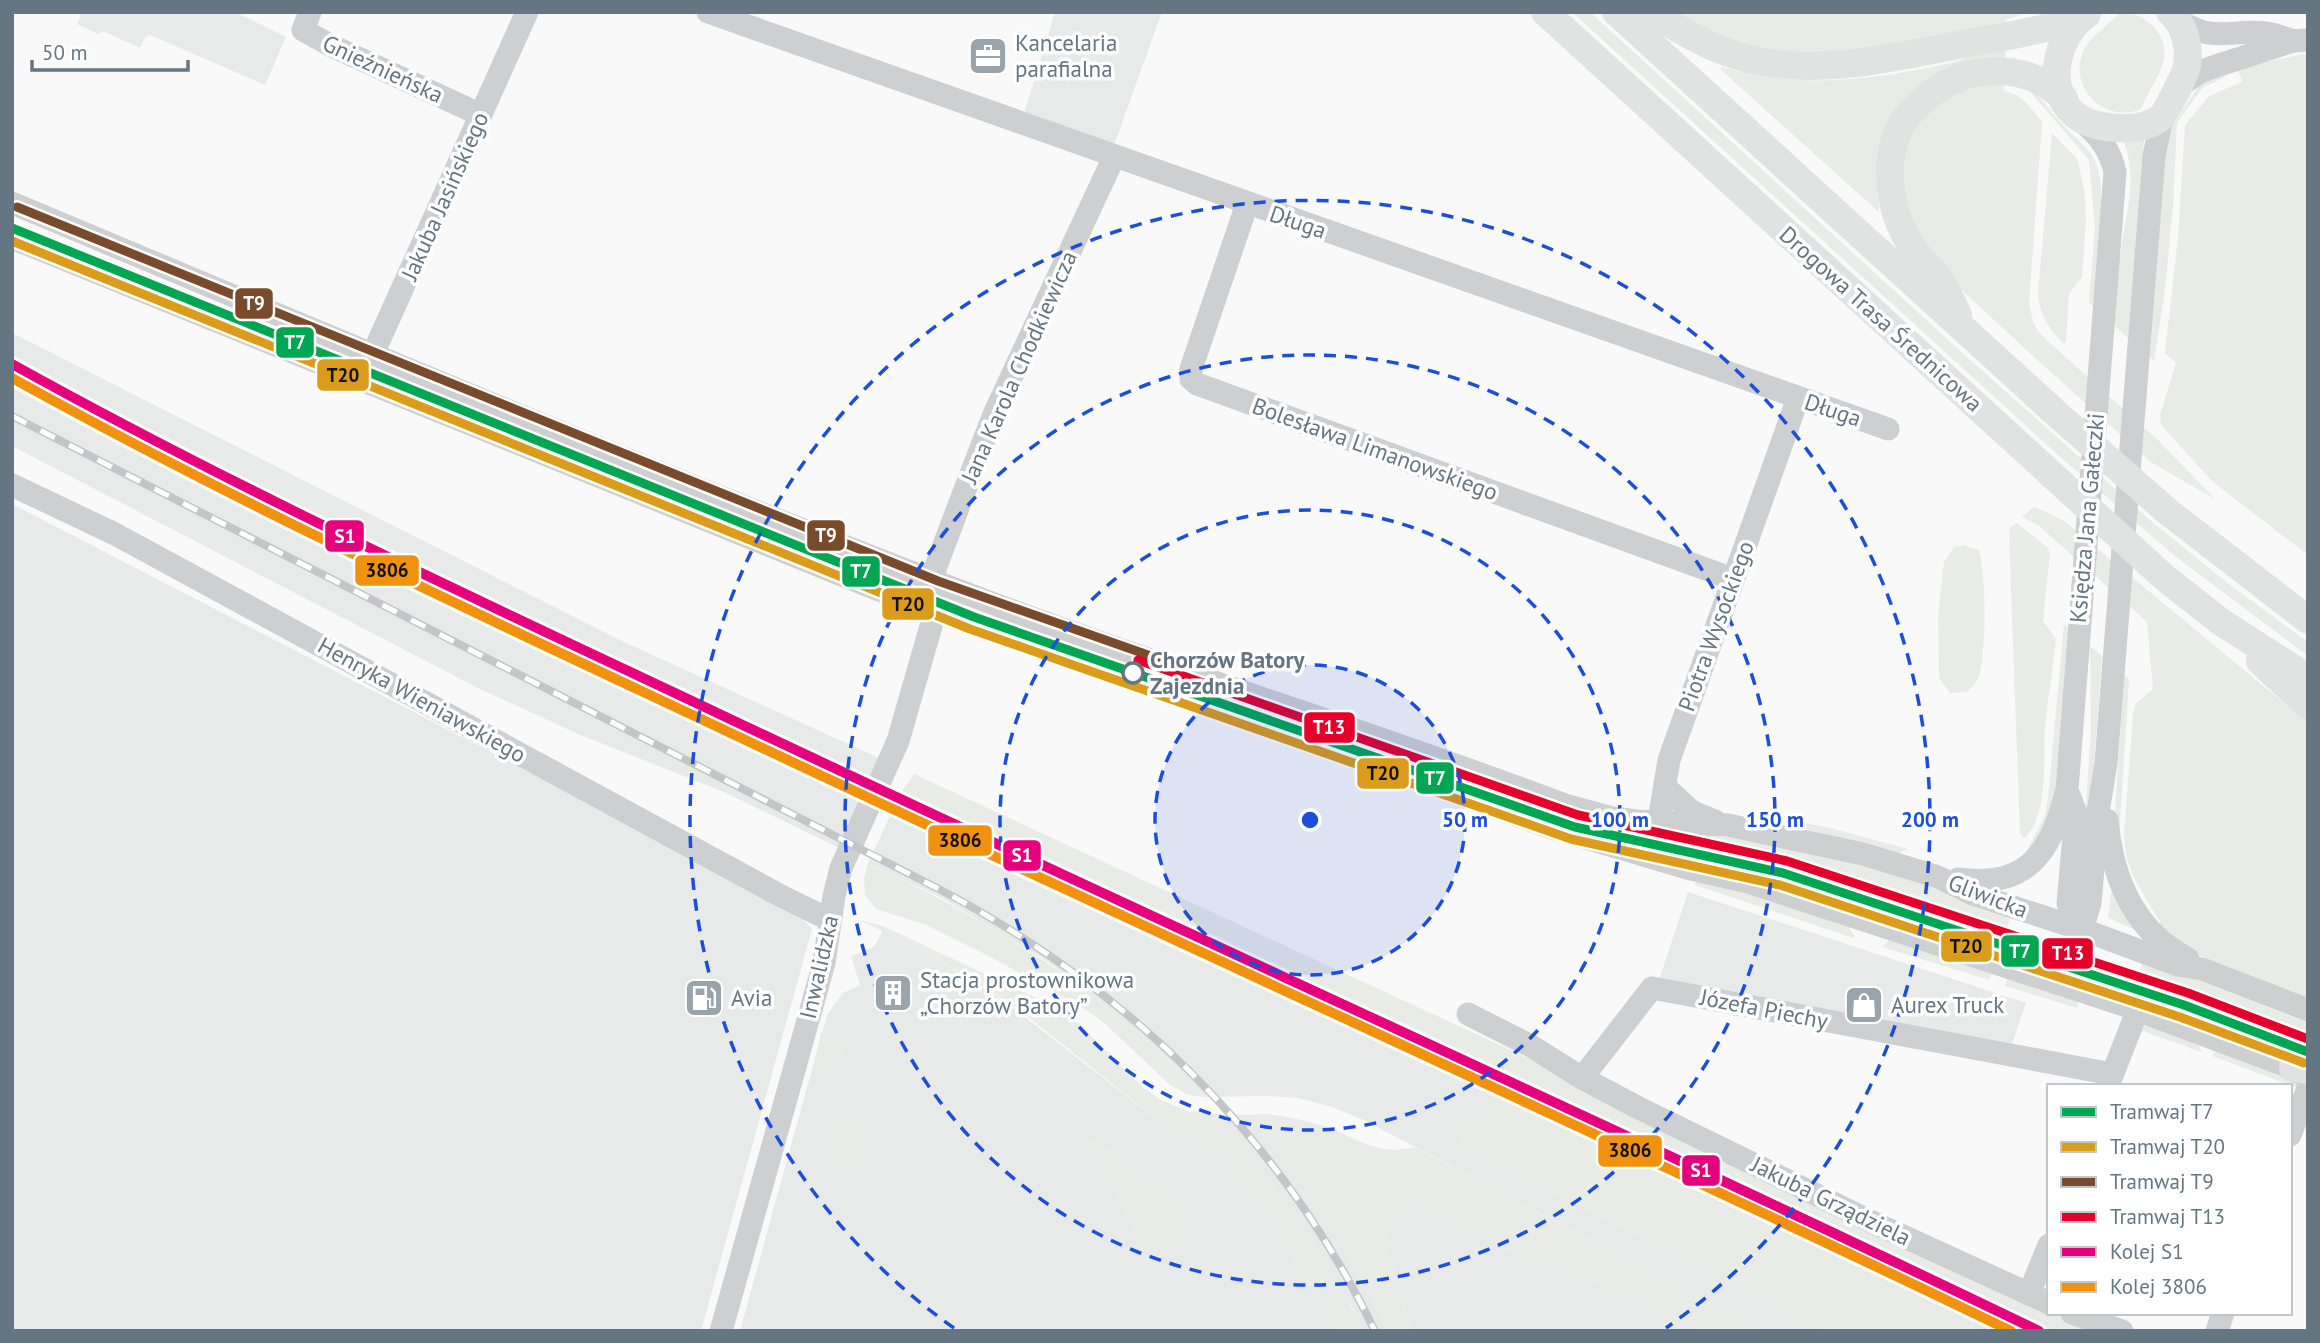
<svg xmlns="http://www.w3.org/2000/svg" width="2320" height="1343" viewBox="0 0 2320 1343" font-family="'PT Sans',sans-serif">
  <rect width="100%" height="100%" fill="#f9f9f9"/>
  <g fill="#e8e9e9">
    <polygon points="82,12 235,12 286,37 265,85 150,35 145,38 140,48 103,31 98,34 77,24"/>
    <polygon points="1055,12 1162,12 1114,145 1024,114"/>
    <polygon points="12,333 624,642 879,758 841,849 724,792 578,734 478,688 12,446"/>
    <polygon points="12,504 791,907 812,929 701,1331 12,1331"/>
    <polygon points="902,791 1952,1275 2068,1331 1763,1331 1366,1121 1332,1107 1298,1098 1269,1096 1205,1097 1175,1066 1142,1036 1096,998 1042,958 942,898 868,863"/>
    <polygon points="1679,834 1744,846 1818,865 2007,927 1999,950 1777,877 1722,864 1675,855 1676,853 1711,859 1714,844 1679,837"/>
    <polygon points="1688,892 2026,1003 2011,1047 1659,980"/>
    <polygon points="883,931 929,954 1007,1003 1179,1137 1217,1150 1263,1207 1339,1331 740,1331 827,1015 843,993 860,985 851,956 874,947"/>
    <polygon points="2140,971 2308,1033 2308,1059 2132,994"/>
    <polygon points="1218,1114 1250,1115 1302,1180 1339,1237 1388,1331 1362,1331 1351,1305"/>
    <polygon points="1406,1201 1544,1266 1547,1259 1705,1331 1412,1331 1383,1240"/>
  </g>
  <g fill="#e8ebe6">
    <polygon points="1572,12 1590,12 1960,351 2151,521 2230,585 2308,642 2308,656 2175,556 2057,454"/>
    <polygon points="1665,12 2031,12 2005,20 2006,29 1892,51 1766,55"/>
    <path d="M 2120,12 C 2149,12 2174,40 2161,69 C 2156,83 2146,94 2141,109 C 2105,124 2068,88 2083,52 C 2090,35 2109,26 2120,12 Z"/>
    <path d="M 2007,43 L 2005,60 L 1956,67 L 1876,176 L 1879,212 L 1720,69 L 1722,67 C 1799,90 1874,80 1951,63 C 1970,58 1985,47 2007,43 Z"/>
    <polygon points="2308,53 2308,555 2213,482 2161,425 2160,415 2176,363 2165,353 2178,238 2185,125 2209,96 2242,82 2238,68"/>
    <polygon points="2224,74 2225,77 2202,88 2177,123 2173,205 2165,289 2154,362 2150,357 2165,154 2170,129 2199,86 2206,81"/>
    <path d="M 2004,81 L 2004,91 C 2022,94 2031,108 2042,122 L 2029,303 L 2033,322 L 2038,331 L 2051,344 L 2158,440 L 2215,499 L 2152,463 L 2033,356 L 1953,282 L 1909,225 L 1901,158 L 1910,135 L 1928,111 L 1959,90 Z"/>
    <path d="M 2026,87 C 2044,98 2049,111 2063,125 C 2074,137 2088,146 2095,161 C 2109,189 2096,273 2093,306 L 2089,303 L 2095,228 L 2089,160 Z"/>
    <path d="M 2052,133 L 2078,160 L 2085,196 L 2086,220 L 2082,277 L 2069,294 L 2066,343 L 2063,343 C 2048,328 2040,315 2038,294 Z"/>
    <path d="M 2144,139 L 2128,338 L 2115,326 C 2116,301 2117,275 2121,250 C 2126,212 2138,180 2124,142 L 2124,140 Z"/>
    <polygon points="2034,507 2063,520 2308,723 2308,999 2196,954 2157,926 2160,922 2135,880 2127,859 2124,837 2133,714 2136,703 2153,689 2147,622 2039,526 2022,517"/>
    <path d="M 2017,523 L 2048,548 L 2050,554 L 2043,621 L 2056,639 C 2053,668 2048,697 2045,726 C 2043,758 2049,813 2026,837 L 2022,837 L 2020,833 L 2009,535 L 2010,527 Z"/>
    <path d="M 1964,545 L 1979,550 C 1986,575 1987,654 1978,679 C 1976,683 1971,688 1967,692 L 1950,693 L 1939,678 L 1938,615 L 1944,562 L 1954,547 Z"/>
    <polygon points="2064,624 2068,627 2054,810 2049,826 2025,854 2045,816 2048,798"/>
    <polygon points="2090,646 2102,656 2084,901 2079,901 2091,733"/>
    <polygon points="2124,675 2129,679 2119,839 2127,871 2143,908 2125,871 2114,827"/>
    <polygon points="914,774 1571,1078 2049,1313 2058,1313 2098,1331 2068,1331 1952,1275 902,791"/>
    <polygon points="1794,821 1831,828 1908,849 1899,853 1800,828"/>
    <polygon points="1690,832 1730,837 1845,860 2012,913 2007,927 1803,860 1679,834"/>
    <path d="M 868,863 C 999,925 1105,992 1205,1097 L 1189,1095 L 1170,1085 L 1101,1020 L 1077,1004 L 981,952 L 926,925 L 876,909 L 865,895 L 864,879 Z"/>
    <polygon points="1753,871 1999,950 1999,952 1751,872"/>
    <polygon points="1696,881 1748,894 1849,927 1856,939 1695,885"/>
    <polygon points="2111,892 2113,892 2136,928 2133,929 2108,918"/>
    <path d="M 859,920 L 883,926 L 1049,1004 L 1080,1025 L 1142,1087 L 1161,1100 L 1187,1111 L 1218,1114 C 1267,1179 1331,1256 1362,1331 L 1339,1331 L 1263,1207 L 1217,1150 L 1179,1137 L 1027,1016 L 987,989 L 929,954 Z"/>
    <polygon points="1889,940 1992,973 1989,980 1882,947"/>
    <polygon points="2144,959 2308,1023 2308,1033 2140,971"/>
    <polygon points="2008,978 2078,1002 2077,1008 2005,986"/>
    <polygon points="2132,994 2308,1059 2308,1061 2132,996"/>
    <polygon points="2145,1026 2152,1026 2199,1044 2201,1052 2140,1030"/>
    <polygon points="832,1027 845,1059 813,1074 821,1032"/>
    <polygon points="2217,1051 2298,1081 2301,1089 2212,1056"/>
    <polygon points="1493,1096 1986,1331 1824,1331 1458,1144"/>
    <polygon points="844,1106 864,1129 849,1178 845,1181 846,1175 824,1168"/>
    <path d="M 1269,1114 C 1287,1117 1306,1120 1324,1126 C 1357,1137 1377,1157 1414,1147 L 1763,1331 L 1705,1331 L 1548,1260 L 1545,1267 L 1406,1201 L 1383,1241 L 1412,1331 L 1388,1331 L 1339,1237 L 1302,1180 L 1250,1115 Z"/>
    <path d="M 1079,1138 L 1101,1144 L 1173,1200 C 1183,1213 1185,1225 1178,1240 L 1148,1256 L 1093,1150 L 1086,1153 Z"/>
  </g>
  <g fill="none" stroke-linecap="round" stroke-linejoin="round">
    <g stroke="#cecfd0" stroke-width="23">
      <polyline points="310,12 303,30 330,45 481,115"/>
      <polyline points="708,12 1888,429"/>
      <path d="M 2177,19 C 2213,44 2229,29 2266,33 C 2275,34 2284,38 2293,41"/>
      <polyline points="2178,87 2200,72 2210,68 2293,41 2308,40"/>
      <path d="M 2079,119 C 2098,134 2110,149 2115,172 L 2067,790 L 2076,813 L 2068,903 L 2081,929"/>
      <path d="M 12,203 C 336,339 660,477 989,602 C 1179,674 1375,733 1565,805 L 1613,818 L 1636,821 L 1728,825 L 1863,854 L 1938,877 L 1973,894 L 2081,929 L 2178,965 L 2202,969 L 2308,1010"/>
      <polyline points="1247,204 1191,369 1191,379 1197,384 1733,579"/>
      <polyline points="12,238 879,590 1549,827 1687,868 1748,882 2121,1004 2293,1068 2308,1078"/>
      <polyline points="367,367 527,12"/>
      <polyline points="12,485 115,534 783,897 820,915 831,917"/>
      <polyline points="1666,788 1691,811 1715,821"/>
      <path d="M 2107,820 C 2111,865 2125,910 2161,941 C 2169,948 2179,953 2188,959"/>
      <polyline points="1656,839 1669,760 1798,398"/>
      <path d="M 1958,879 C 2026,889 2051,853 2066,793"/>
      <polyline points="2065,985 2090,903 2098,812 2106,763 2154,156 2162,117"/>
      <polyline points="1468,1014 1531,1046 1582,1078 1637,1107 1870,1221 2049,1303"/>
      <polyline points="1582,1078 1652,988 2112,1074"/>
      <polyline points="2108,1086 2138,1009"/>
      <polyline points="2290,1135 2308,1088"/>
      <polyline points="2029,1294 2049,1245"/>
      <polyline points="2072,1313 2122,1331"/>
      <polyline points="721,1331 824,963 834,896 841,868 898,741 931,626 935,569 964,492 995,412 1114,157"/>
      <polyline points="2217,1331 2223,1313"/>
    </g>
    <g stroke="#e1e2e2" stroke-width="28">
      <polyline points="1545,12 2165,578 2221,622 2308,678"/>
      <polyline points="1616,12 2058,415 2167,511 2308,620"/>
      <path d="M 1652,12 C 1681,32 1714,50 1748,59 C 1816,76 1891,58 1958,45 C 2002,37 2046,31 2087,14"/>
      <path d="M 2086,15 C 2055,37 2043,92 2078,117 C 2097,130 2142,133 2160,118 C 2166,113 2185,75 2187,66 C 2190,48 2185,24 2170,12"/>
      <path d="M 1958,315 C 1952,303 1946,288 1938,277 C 1933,270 1926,264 1920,257 C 1906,240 1895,218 1892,195 C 1888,173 1890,148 1900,127 C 1906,115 1918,105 1928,96 C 1969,63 2026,62 2064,98"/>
      <polyline points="2260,661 2308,706"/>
      <polyline points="2293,1068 2308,1070"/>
    </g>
    <g stroke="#c3c5c6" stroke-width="8">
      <path id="rail" d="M 12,416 L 939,889 C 1129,989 1281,1137 1375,1331"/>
    </g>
    <use href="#rail" stroke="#fff" stroke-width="5" stroke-dasharray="16" stroke-linecap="butt"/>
    <g stroke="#fff" stroke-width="16">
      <path id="rail-1" d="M 12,364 C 246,494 489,605 730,719 C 1166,925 1605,1122 2039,1331"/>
    </g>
    <g stroke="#fff" stroke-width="16">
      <path id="rail-2" d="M 12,378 C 243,506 482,616 720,728 C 1150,931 1583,1125 2011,1331"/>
    </g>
    <use href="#rail-1" stroke="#e5007d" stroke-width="10"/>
    <use href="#rail-2" stroke="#f0920d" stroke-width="10"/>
    <g stroke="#fff" stroke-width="14">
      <polyline id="tram-1" points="12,228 974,617 1575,827 1783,873 2184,1005 2308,1052"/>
    </g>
    <g stroke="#fff" stroke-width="14">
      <polyline id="tram-2" points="12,241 970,629 1571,839 1780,885 2180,1017 2304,1063"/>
    </g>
    <g stroke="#fff" stroke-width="14">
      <polyline id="tram-3" points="17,207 938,581 1165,661"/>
    </g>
    <g stroke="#fff" stroke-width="14">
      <polyline id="tram-4" points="1138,660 1578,815 1787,861 2188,993 2308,1039"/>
    </g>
    <use href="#tram-1" stroke="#00a651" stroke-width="9"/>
    <use href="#tram-2" stroke="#da9c1a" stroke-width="9"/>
    <use href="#tram-3" stroke="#7a4b2a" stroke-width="9"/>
    <use href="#tram-4" stroke="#e4002b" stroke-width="9"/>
  </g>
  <circle cx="1310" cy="820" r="155" fill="#1d4ed8" fill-opacity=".12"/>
  <g fill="none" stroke="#1d4ed8" stroke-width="3.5" stroke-dasharray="12 9">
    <circle cx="1310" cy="820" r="155"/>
    <circle cx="1310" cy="820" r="310"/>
    <circle cx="1310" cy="820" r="465"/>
    <path d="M954 1328A620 620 0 1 1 1666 1328"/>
  </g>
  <defs>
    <g id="office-square" transform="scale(2.0125)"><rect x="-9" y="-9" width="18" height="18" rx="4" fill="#99a4ac" stroke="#fff"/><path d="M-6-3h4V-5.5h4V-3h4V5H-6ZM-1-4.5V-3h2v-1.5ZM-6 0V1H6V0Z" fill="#fff"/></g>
    <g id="building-square" transform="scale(2.0125)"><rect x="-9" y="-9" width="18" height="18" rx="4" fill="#99a4ac" stroke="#fff"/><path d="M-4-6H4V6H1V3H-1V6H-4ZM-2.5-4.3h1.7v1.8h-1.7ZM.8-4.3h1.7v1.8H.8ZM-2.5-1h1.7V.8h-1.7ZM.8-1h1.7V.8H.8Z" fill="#fff"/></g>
    <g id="fuel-square" transform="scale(2.0125)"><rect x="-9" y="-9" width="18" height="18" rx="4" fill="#99a4ac" stroke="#fff"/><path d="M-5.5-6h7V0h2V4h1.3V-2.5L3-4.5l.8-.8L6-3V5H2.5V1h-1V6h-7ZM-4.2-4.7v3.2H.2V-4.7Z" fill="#fff"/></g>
    <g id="shop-square" transform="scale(2.0125)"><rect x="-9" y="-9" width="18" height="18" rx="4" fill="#99a4ac" stroke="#fff"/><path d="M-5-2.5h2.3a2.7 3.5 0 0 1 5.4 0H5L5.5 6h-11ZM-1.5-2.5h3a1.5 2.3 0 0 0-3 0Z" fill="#fff"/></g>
  </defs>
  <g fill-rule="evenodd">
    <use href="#office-square" x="988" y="56"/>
    <use href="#building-square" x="893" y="993"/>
    <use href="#fuel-square" x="704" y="998"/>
    <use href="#shop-square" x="1864" y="1005"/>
  </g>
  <circle fill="#fff" stroke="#657683" stroke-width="3.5" cx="1133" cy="673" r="10"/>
  <g text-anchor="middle" stroke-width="7" stroke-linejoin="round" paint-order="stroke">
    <g font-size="23" fill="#657683" stroke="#fff" text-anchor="start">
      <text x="1015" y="51">Kancelaria<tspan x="1015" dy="26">parafialna</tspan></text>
      <text x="920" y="988">Stacja prostownikowa<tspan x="920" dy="26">„Chorzów Batory”</tspan></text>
      <text x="731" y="1006">Avia</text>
      <text x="1891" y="1013">Aurex Truck</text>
    </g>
    <g font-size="23" fill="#657683" stroke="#fff">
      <text transform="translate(383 69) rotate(25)" y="8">Gnieźnieńska</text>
      <text transform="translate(445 196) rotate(-66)" y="8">Jakuba Jasińskiego</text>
      <text transform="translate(1298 222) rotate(19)" y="8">Długa</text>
      <text transform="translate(1881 319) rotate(42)" y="8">Drogowa Trasa Średnicowa</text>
      <text transform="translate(1019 367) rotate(-66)" y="8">Jana Karola Chodkiewicza</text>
      <text transform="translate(1833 410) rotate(19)" y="8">Długa</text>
      <text transform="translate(1375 449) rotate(20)" y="8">Bolesława Limanowskiego</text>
      <text transform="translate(2087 518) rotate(-85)" y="8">Księdza Jana Gałeczki</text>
      <text transform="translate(1716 626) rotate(-70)" y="8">Piotra Wysockiego</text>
      <text transform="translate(422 700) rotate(29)" y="8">Henryka Wieniawskiego</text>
      <text transform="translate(1988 896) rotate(21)" y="8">Gliwicka</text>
      <text transform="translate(819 967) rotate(-77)" y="8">Inwalidzka</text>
      <text transform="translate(1764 1009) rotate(11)" y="8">Józefa Piechy</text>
      <text transform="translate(1831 1201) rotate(26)" y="8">Jakuba Grządziela</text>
    </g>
    <g font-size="23" font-weight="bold" fill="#657683" stroke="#fff" text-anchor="start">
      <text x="1150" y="668">Chorzów Batory<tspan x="1150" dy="26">Zajezdnia</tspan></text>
    </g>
  </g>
  <circle cx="1310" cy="820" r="10" fill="#1d4ed8" stroke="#fff" stroke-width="3.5"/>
  <g font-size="21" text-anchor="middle" font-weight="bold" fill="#1d4ed8" stroke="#fff" stroke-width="7" stroke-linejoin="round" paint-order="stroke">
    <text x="1465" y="827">50 m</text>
    <text x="1620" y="827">100 m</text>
    <text x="1775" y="827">150 m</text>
    <text x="1930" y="827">200 m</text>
  </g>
  <g stroke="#fff" stroke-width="2.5">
    <rect x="234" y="287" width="40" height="33" rx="7" fill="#7a4b2a"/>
    <rect x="275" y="326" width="40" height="33" rx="7" fill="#00a651"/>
    <rect x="316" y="358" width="54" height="34" rx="7" fill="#da9c1a"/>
    <rect x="806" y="519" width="40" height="33" rx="7" fill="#7a4b2a"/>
    <rect x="324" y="519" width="41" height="34" rx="7" fill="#e5007d"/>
    <rect x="354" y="554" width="66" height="33" rx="7" fill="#f0920d"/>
    <rect x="841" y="555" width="40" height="33" rx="7" fill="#00a651"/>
    <rect x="881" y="587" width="54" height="34" rx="7" fill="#da9c1a"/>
    <rect x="1303" y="711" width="53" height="33" rx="7" fill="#e4002b"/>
    <rect x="1356" y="757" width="54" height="33" rx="7" fill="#da9c1a"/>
    <rect x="1415" y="761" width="40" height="34" rx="7" fill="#00a651"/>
    <rect x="927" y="824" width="66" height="33" rx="7" fill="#f0920d"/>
    <rect x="1002" y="839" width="40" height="33" rx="7" fill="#e5007d"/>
    <rect x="1940" y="930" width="53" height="33" rx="7" fill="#da9c1a"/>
    <rect x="2000" y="934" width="40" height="34" rx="7" fill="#00a651"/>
    <rect x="2041" y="937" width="53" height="33" rx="7" fill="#e4002b"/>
    <rect x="1597" y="1134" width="66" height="34" rx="7" fill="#f0920d"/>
    <rect x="1681" y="1154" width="40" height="33" rx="7" fill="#e5007d"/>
  </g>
  <g font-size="19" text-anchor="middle" font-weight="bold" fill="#fff">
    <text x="254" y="310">T9</text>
    <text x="295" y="349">T7</text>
    <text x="826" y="542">T9</text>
    <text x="345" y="543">S1</text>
    <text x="861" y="578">T7</text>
    <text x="1329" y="734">T13</text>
    <text x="1435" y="785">T7</text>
    <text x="1022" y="862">S1</text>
    <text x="2020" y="958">T7</text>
    <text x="2068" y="960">T13</text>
    <text x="1701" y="1177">S1</text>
  </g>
  <g font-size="19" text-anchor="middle" font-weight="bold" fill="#111">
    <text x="343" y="382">T20</text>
    <text x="387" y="577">3806</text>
    <text x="908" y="611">T20</text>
    <text x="1383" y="780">T20</text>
    <text x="960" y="847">3806</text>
    <text x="1966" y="953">T20</text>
    <text x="1630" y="1157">3806</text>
  </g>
  <rect width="2320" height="1343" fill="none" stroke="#657683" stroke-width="28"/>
  <rect x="2047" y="1084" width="245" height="231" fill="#ffffff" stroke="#c1c8cd" stroke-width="2"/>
  <rect x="2061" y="1107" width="35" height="10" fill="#00a651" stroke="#c1c8cd" stroke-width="2"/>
  <text x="2110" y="1119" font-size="21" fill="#657683">Tramwaj T7</text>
  <rect x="2061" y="1142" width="35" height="10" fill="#da9c1a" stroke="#c1c8cd" stroke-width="2"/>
  <text x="2110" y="1154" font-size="21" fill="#657683">Tramwaj T20</text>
  <rect x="2061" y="1177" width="35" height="10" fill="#7a4b2a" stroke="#c1c8cd" stroke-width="2"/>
  <text x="2110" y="1189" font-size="21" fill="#657683">Tramwaj T9</text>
  <rect x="2061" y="1212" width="35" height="10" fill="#e4002b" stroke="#c1c8cd" stroke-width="2"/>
  <text x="2110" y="1224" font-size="21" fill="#657683">Tramwaj T13</text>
  <rect x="2061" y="1247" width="35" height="10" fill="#e5007d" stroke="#c1c8cd" stroke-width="2"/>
  <text x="2110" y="1259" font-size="21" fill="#657683">Kolej S1</text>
  <rect x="2061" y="1282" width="35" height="10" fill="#f0920d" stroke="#c1c8cd" stroke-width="2"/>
  <text x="2110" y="1294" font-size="21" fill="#657683">Kolej 3806</text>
  <path d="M32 60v10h156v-10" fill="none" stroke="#657683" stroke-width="3.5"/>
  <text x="42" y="60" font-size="21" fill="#657683" stroke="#ffffff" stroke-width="5" paint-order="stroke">50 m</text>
</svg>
